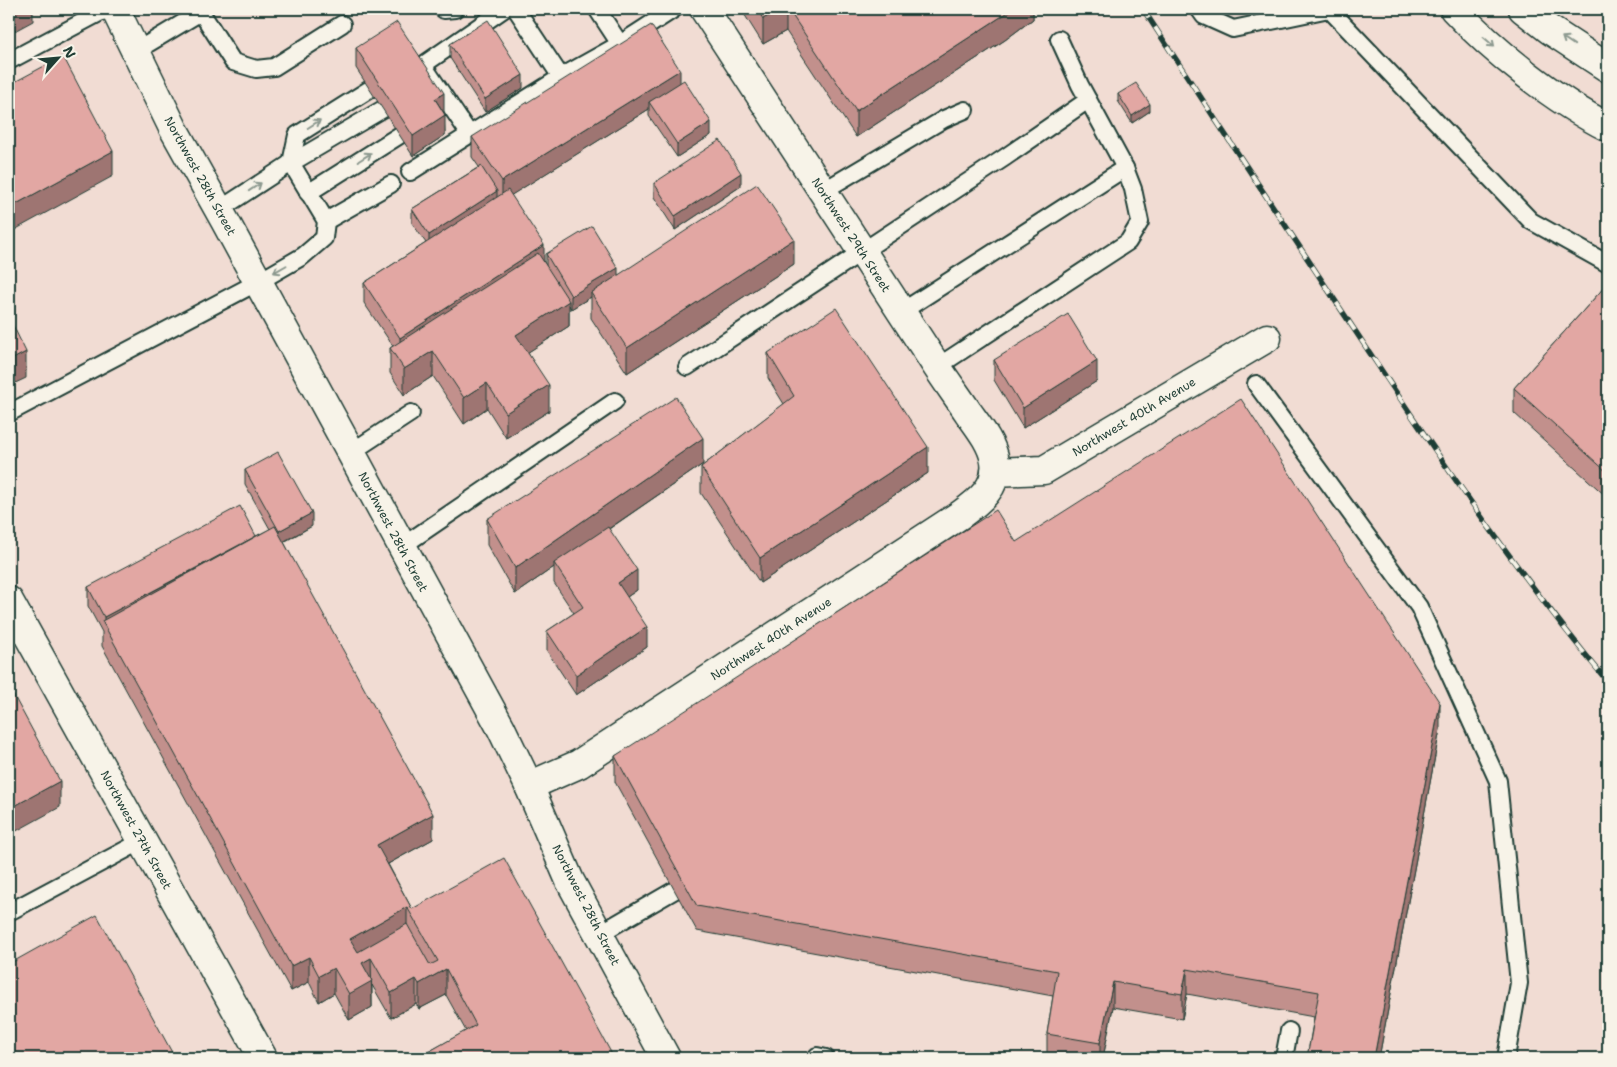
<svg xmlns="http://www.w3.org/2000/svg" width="1617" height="1067" viewBox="0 0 1617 1067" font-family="'Shantell Sans',sans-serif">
  <rect width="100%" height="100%" fill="#f1dcd3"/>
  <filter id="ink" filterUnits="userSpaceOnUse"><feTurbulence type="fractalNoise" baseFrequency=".02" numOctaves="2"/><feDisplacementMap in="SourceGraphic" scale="10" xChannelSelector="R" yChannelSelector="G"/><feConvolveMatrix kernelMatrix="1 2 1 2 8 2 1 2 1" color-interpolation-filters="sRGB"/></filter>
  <g filter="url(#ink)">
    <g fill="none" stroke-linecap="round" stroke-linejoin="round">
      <g stroke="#1f3d34" stroke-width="20">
        <g id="lane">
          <polyline points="443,9 444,10 455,9"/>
          <polyline points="516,9 561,77"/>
          <polyline points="597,9 620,44"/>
          <polyline points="1199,9 1204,16 1233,29 1329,9 1531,221 1608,264"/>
          <polyline points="136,51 201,12 233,62 256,69 274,67 342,24"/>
          <polyline points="9,61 107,9"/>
          <polyline points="470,135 423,65 504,9"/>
          <polyline points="410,172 561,77 620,44 674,9"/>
          <polyline points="823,191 944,119 965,110"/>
          <polyline points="308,193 400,135"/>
          <polyline points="219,210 291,163 383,109"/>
          <polyline points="326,221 391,184"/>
          <polyline points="901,312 1125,168"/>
          <polyline points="687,367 1004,158 1088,100"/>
          <polyline points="937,367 1128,242 1140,222 1133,189 1125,168 1080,85 1059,39"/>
          <polyline points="1256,384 1419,607 1498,781 1519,983 1506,1058"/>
          <polyline points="9,413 258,282 303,256 324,238 326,221 291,163 297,135 370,89"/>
          <polyline points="350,453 411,413"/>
          <polyline points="401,547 615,401"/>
          <polyline points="9,912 142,841"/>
          <polyline points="599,934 675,890"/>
          <polyline points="817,1056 826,1058"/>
          <polyline points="1284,1058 1289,1031"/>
        </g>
      </g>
      <g stroke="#1f3d34" stroke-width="31">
        <g id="street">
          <polyline points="995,472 1044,470 1267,338"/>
          <polyline points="9,601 263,1058"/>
          <path d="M 529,786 L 579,764 L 960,515 C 978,502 999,487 995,461 C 992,443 978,426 968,412 C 956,394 943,377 932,359 C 856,242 780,125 704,9"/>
        </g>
      </g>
      <g stroke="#1f3d34" stroke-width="31">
        <g id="secondary">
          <polyline points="115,9 173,128 225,221 501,728 529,786 570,881 666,1058"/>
          <path d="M 1454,9 C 1493,51 1556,101 1608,127"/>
          <polyline points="1523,9 1550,30 1608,68"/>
        </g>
      </g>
      <use href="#lane" stroke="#f7f3e8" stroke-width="16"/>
      <use href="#street" stroke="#f7f3e8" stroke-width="28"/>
      <use href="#secondary" stroke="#f7f3e8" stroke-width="28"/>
      <g stroke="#1f3d34" stroke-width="5.5">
        <path id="rail" d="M 1143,9 C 1209,110 1275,210 1342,311 C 1426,438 1510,565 1608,682"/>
      </g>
      <use href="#rail" stroke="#f7f3e8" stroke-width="4" stroke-dasharray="11" stroke-linecap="butt"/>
    </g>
    <g fill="#c2908c" stroke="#1f3d34">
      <polygon points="741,9 1033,9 1033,19 1005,40 856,137 786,31 763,44"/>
      <polygon points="450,44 523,88 485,112 450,58"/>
      <polygon points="356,48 444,113 445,135 413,156 356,68"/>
      <polygon points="680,83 711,135 677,157 649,116 649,109 511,195 544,262 546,266 546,254 618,275 794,264 627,373 591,318 591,297 571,309 569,305 569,326 528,352 549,411 506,438 487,408 464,424 433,376 404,395 390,373 390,348 393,346 364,303 364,283 426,243 412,223 412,209 479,167 472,157 472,137"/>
      <polygon points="1118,94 1150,111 1132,123 1118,101"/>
      <polygon points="654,183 741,186 675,230 654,197"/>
      <polygon points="1608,283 1608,498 1514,413 1514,388"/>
      <polygon points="768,353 928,473 760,583 701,493 701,467 784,404 768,378"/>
      <polygon points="994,360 1097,381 1023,428 994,380"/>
      <polygon points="703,464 609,529 637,590 627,597 647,647 576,695 547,651 547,631 574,613 554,583 554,567 515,594 487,545 487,519"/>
      <polygon points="245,470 312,526 284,542 433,839 388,864 412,909 614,1058 421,1058 421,1056 466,1031 446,995 419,1009 416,1004 391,1018 372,985 372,1007 349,1020 334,993 319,1002 309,982 291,991 102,646 102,632 88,606 88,587 256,536 270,529 245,484"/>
      <polygon points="1016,542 1440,729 1379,1058 1307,1058 1314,1017 1187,994 1182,1019 1113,1007 1103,1058 1047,1058 1047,1034 1053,996 697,931 615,782 615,756"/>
    </g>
    <g fill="#9e7572" stroke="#1f3d34">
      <polygon points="19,9 33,9 33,21 9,34 9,14"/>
      <polygon points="780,9 786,9 786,31 763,44 763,19"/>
      <polygon points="1013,9 1033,9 1033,19 1005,40 856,137 856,111"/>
      <polygon points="680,70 680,90 649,102 649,109 502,201 502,181"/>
      <polygon points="523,75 523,88 485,112 485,99"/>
      <polygon points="444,93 444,113 435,99"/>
      <polygon points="1150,104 1150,111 1132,123 1132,116"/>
      <polygon points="445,115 445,135 413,156 413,136"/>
      <polygon points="711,122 711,135 677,157 677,144"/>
      <polygon points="113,151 113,176 9,233 9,208"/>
      <polygon points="741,173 741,186 675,230 675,216"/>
      <polygon points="497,191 497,205 429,248 429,235"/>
      <polygon points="794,239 794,264 627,373 627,348"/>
      <polygon points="544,245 544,265 400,358 400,338"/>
      <polygon points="618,268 618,281 591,293 591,297 571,309 571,296"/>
      <polygon points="569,301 569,326 516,360 516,335"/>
      <polygon points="433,351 433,376 404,395 404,369"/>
      <polygon points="26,352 26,378 9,386 9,361"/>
      <polygon points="1097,361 1097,381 1023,428 1023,408"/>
      <polygon points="487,383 487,408 464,424 464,398"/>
      <polygon points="549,385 549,411 506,438 506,413"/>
      <polygon points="703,438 703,464 556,565 554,563 554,567 515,594 515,568"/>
      <polygon points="928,447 928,473 760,583 760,558"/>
      <polygon points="312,513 312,526 279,544 279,531"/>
      <polygon points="256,537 104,625 104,617"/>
      <polygon points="637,570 637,590 618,603 618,583"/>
      <polygon points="647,627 647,647 576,695 576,675"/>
      <polygon points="1440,703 1440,729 1379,1058 1374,1058"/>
      <polygon points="60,781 60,807 9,835 9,809"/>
      <polygon points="433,814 433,839 377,870 377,845"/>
      <polygon points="407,907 407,933 350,964 350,939"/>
      <polygon points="309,957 309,982 291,991 291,966"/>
      <polygon points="371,958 372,1007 349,1020 349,994 362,963"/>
      <polygon points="334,968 334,993 319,1002 319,976"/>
      <polygon points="446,969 446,995 419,1009 419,984"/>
      <polygon points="1187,969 1187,994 1182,1019 1182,994"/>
      <polygon points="416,979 416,1004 391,1018 391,993"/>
      <polygon points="1113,982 1113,1007 1103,1058 1100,1058 1100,1043"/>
    </g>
    <g fill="#e2a7a3" stroke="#1f3d34" fill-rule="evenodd">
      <polygon points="9,9 19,9 9,14"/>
      <polygon points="757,9 780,9 763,19"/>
      <polygon points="788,9 1013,9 856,111"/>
      <polygon points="488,20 523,75 485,99 450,44"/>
      <polygon points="397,22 444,93 435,99 445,115 413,136 356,48"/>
      <polygon points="651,25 680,70 502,181 472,137"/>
      <polygon points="63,56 113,151 9,208 9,85"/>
      <polygon points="684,80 711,122 677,144 649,102"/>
      <polygon points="1136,83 1150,104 1132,116 1118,94"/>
      <polygon points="720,140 741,173 675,216 654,183"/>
      <polygon points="481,166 497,191 429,235 412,209"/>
      <polygon points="757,184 794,239 627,348 591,293"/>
      <polygon points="508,190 544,245 400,338 364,283"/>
      <polygon points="592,226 618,268 571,296 546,254"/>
      <polygon points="538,253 569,301 516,335 549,385 506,413 487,383 464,398 433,351 404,369 390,348"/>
      <polygon points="1608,283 1608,473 1514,388"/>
      <polygon points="836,308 928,447 760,558 701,467 794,396 768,353"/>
      <polygon points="1068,314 1097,361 1023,408 994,360"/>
      <polygon points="9,317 26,352 9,361"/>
      <polygon points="676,397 703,438 515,568 487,519"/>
      <polygon points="1241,399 1440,703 1374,1058 1307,1058 1319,992 1187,969 1182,994 1113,982 1100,1043 1047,1034 1057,971 697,906 615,756 996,510 1016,542"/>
      <polygon points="278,452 312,513 279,531 245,470"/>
      <polygon points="240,506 256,536 104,617 88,587"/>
      <path d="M 275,526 L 433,814 L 377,845 L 412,909 L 504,858 L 614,1058 L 422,1058 L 421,1056 L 476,1025 L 446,969 L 419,984 L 416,979 L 391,993 L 371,958 L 362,963 L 372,981 L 349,994 L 334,968 L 319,976 L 309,957 L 291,966 L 102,621 ZM 407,907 L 438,961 L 430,965 L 407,924 L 358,952 L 350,939 Z"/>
      <polygon points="608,527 637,570 618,583 647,627 576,675 547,631 583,607 554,563"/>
      <polygon points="9,687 60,781 9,809"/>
      <polygon points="97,915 175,1058 9,1058 9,964"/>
    </g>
    <defs><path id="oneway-shaft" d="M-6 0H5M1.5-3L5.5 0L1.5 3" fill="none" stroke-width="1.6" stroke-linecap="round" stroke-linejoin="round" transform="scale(1.25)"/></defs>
    <g stroke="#8b988e">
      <use href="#oneway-shaft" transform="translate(1568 41) rotate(-146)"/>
      <use href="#oneway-shaft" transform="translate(1489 42) rotate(41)"/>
      <use href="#oneway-shaft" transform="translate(314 124) rotate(-32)"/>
      <use href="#oneway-shaft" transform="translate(365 157) rotate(-32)"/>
      <use href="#oneway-shaft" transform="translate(255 187) rotate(-34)"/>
      <use href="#oneway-shaft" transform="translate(280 269) rotate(150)"/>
    </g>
  </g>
  <g text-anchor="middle" stroke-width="4.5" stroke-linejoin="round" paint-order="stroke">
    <g font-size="12" fill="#1f3d34" stroke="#f7f3e8">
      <text transform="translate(200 176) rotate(61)" y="4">Northwest 28th Street</text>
      <text transform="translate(851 235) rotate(57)" y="4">Northwest 29th Street</text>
      <text transform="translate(1134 417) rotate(-31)" y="4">Northwest 40th Avenue</text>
      <text transform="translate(393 532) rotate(62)" y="4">Northwest 28th Street</text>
      <text transform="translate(771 639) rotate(-33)" y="4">Northwest 40th Avenue</text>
      <text transform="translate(136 830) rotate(61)" y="4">Northwest 27th Street</text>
      <text transform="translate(586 905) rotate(63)" y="4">Northwest 28th Street</text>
    </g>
  </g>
  <rect width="1617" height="1067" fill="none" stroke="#f7f3e8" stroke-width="30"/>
  <rect x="15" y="15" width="1587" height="1037" fill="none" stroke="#1f3d34" stroke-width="2" filter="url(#ink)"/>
  <g transform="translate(58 58) rotate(63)" stroke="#f7f3e8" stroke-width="4" paint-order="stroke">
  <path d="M0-4L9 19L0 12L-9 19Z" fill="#1f3d34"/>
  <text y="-8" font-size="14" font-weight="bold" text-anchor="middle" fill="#1f3d34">N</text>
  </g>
</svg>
